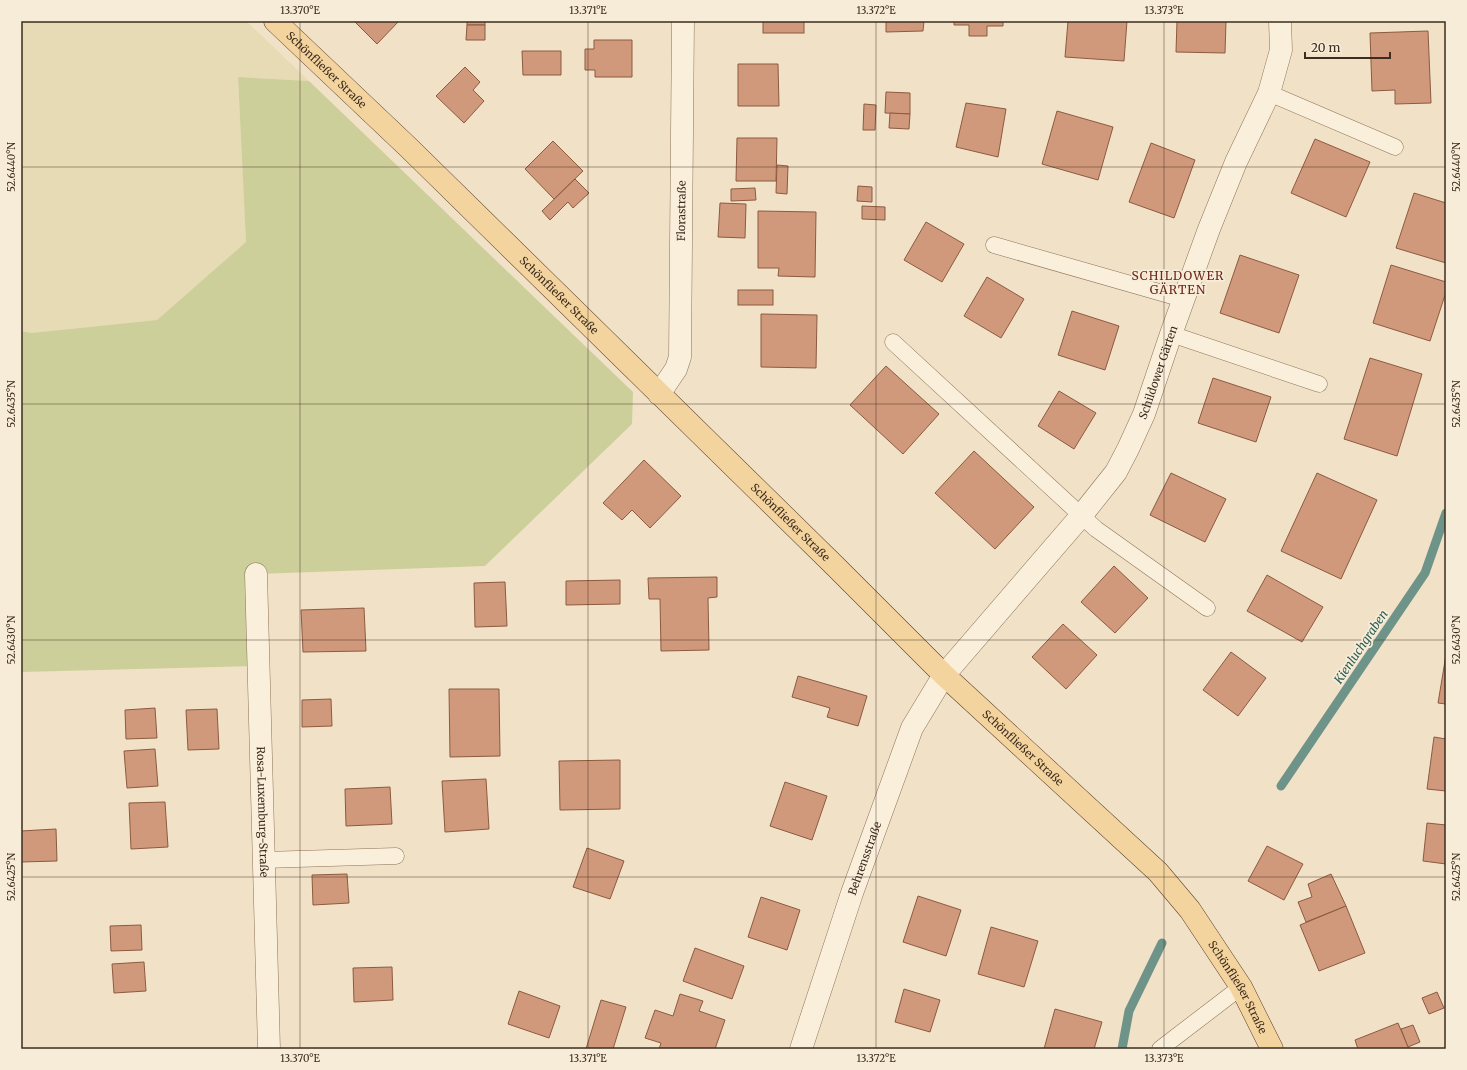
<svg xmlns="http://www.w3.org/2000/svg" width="1467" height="1070" viewBox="0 0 1467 1070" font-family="Merriweather,serif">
  <rect width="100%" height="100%" fill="#f0e1c7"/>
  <polygon fill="#e6dbb4" points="21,21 246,21 309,81 238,77 246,242 157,320 31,333 21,331"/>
  <polygon fill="#cdcf9a" points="238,77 309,81 633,392 632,424 485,566 256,574 258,666 21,672 21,331 31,333 157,320 246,242"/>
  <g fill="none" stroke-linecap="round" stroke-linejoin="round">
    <g stroke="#6e9388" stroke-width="9">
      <polyline points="1281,786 1425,573 1446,513"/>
      <polyline points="1122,1049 1129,1011 1162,943"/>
    </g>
  </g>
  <g fill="#d0997b" stroke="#8d5a40">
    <polygon points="354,21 399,21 377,44"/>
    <rect x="467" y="21" width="18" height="4"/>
    <rect x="763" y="21" width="41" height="12"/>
    <polygon points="886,21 924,21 923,31 886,32"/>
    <polygon points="954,21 1003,21 1003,26 987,26 987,36 969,36 969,25 954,25"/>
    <polygon points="1068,21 1127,21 1124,61 1065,57"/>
    <polygon points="1177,21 1226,21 1225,53 1176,52"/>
    <polygon points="467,25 485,25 485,40 466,40"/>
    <polygon points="1428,31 1431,103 1395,104 1395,90 1372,91 1370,33"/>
    <polygon points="594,40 632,40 632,77 595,77 595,70 585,70 585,49 594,49"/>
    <polygon points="522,51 561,51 561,75 523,75"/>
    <polygon points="738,64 778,64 779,106 738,106"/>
    <polygon points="465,67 480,82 473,90 484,101 464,123 436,96"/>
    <polygon points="886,92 910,93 910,114 885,113"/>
    <polygon points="966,103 1006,109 998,157 956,147"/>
    <polygon points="864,104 876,105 875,130 863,130"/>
    <polygon points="1057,111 1113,127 1098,180 1042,164"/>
    <polygon points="890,113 910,114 909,129 889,128"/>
    <polygon points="737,138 777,138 776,181 736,181"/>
    <polygon points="1315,139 1370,162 1346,217 1291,193"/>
    <polygon points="553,141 583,171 554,199 525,169"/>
    <polygon points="1151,143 1195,160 1174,218 1129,202"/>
    <polygon points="777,165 788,166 787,194 776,193"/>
    <polygon points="575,179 589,193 573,208 568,202 550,220 542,211"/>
    <polygon points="858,186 872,187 872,202 857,201"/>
    <polygon points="755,188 756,200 731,201 731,189"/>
    <polygon points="1414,193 1446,203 1446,263 1396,248"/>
    <polygon points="720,203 746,204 745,238 718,237"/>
    <polygon points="862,206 885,207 885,220 862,219"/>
    <polygon points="758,211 816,212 815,277 778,276 779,268 758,268"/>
    <polygon points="926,222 964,244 942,282 904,260"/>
    <polygon points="1240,255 1299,275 1279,333 1220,313"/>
    <polygon points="1391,265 1446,282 1446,292 1430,341 1373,323"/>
    <polygon points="987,277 1024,299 1001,338 964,316"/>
    <rect x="738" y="290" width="35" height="15"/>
    <polygon points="1072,311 1119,326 1105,370 1058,355"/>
    <polygon points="761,314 817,315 816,368 761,367"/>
    <polygon points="1370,358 1422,374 1397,456 1344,439"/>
    <polygon points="886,366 939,414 903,454 850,405"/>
    <polygon points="1213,378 1271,397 1256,442 1198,423"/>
    <polygon points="1059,391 1096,413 1074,449 1038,426"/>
    <polygon points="974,451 1034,507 995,549 935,493"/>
    <polygon points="644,460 681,496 650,528 632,510 622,520 603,503"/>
    <polygon points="1171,473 1226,499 1205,542 1150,515"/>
    <polygon points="1317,473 1377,500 1341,579 1281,551"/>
    <polygon points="1114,566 1148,598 1115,633 1081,602"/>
    <polygon points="1267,575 1323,607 1302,642 1247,611"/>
    <polygon points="717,577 717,597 708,598 709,650 661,651 660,599 649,599 648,578"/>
    <polygon points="620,580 620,604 566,605 566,581"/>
    <polygon points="505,582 507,626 475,627 474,583"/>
    <polygon points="364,608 366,651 303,652 301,610"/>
    <polygon points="1063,624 1097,655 1066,689 1032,657"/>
    <polygon points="1231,652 1266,678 1238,716 1203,690"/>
    <polygon points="1446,655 1446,704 1438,703"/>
    <polygon points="798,676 867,696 858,726 827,717 830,708 792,697"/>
    <polygon points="449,689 499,689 500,756 450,757"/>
    <polygon points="331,699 332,726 302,727 302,700"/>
    <polygon points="155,708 157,738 126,739 125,710"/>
    <polygon points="217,709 219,749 188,750 186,710"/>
    <polygon points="1434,737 1446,739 1446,791 1427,789"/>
    <polygon points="155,749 158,786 127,788 124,751"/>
    <polygon points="620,760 620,809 560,810 559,761"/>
    <polygon points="486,779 489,829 445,832 442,781"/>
    <polygon points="785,782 827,796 812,840 770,826"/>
    <polygon points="390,787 392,824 346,826 345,789"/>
    <polygon points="165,802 168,847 131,849 129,803"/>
    <polygon points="1427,823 1446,825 1446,864 1423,861"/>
    <polygon points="56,829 57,861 21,862 21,831"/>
    <polygon points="1267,846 1303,864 1284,900 1248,881"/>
    <polygon points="587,848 624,861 610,899 573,887"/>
    <polygon points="347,874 349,903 313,905 312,875"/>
    <polygon points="1331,874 1346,906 1306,922 1298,902 1312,897 1308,884"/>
    <polygon points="918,896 961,910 946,956 903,942"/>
    <polygon points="761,897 800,910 787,950 748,937"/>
    <polygon points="1346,906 1365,953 1319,971 1300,925"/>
    <polygon points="141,925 142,950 111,951 110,926"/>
    <polygon points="991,927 1038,941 1024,987 978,974"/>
    <polygon points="695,948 744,966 732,999 683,981"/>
    <polygon points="144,962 146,991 114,993 112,964"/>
    <polygon points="392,967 393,1000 354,1002 353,968"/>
    <polygon points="904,989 940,1000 930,1032 895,1022"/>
    <polygon points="519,991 560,1006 549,1038 508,1024"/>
    <polygon points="1437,992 1444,1008 1429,1014 1422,998"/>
    <polygon points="680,994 703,1001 699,1011 725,1020 715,1049 659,1049 661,1043 645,1038 655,1010 673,1016"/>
    <polygon points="601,1000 626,1007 613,1049 586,1049"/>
    <polygon points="1055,1009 1102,1022 1094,1049 1044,1049"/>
    <polygon points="1398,1023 1409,1049 1358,1049 1355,1040"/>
    <polygon points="1413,1025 1420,1042 1408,1047 1401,1029"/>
  </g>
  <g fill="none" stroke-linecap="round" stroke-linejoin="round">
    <g stroke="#8d735b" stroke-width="17">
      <g id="lane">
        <polyline points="1269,93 1395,147"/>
        <polyline points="994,245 1183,299"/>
        <polyline points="1171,334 1319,384"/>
        <polyline points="893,342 1096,529 1207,608"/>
        <polyline points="264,860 396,856"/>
        <polyline points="1160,1049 1241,987"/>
      </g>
    </g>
    <g stroke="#8d735b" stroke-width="23">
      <g id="street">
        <path id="s1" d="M 659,394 L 676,369 L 680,357 L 683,21"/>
        <path id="s2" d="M 256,574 L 269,1049"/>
        <path id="s3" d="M 801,1049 L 852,893 L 912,728 L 944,675 L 1081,516 L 1116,472 L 1128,449 L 1144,414 L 1171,334 L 1209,229 L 1236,162 L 1269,93 L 1281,50 L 1280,21"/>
      </g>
    </g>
    <g stroke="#5b412f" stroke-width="23">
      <g id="primary">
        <path id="s4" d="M 275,21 L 409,148 L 835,566 L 944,675 L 1158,872 L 1190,910 L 1241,987 L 1272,1049"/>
      </g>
    </g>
    <use href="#lane" stroke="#faefdb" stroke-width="16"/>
    <use href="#street" stroke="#faefdb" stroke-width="22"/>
    <use href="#primary" stroke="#f4d49e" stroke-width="22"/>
  </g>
  <path fill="none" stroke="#3d2c1f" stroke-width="1" stroke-opacity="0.45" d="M 300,21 L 300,1049M 588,21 L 588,1049M 876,21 L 876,1049M 1164,21 L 1164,1049M 21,167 L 1446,167M 21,404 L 1446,404M 21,640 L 1446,640M 21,877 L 1446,877"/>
  <g text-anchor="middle" stroke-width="3.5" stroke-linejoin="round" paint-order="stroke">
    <g font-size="11" fill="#3d2c1f" stroke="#f7ecd7">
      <text dy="4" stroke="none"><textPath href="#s4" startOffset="71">Schönfließer Straße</textPath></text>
      <text dy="4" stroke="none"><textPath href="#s1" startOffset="189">Florastraße</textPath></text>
      <text dy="4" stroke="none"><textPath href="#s4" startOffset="395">Schönfließer Straße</textPath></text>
      <text dy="4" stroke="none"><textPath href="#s3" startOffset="776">Schildower Gärten</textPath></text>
      <text dy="4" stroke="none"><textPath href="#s4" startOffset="719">Schönfließer Straße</textPath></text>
      <text dy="4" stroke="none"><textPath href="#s4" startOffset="1043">Schönfließer Straße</textPath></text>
      <text dy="4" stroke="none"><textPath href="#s2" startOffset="238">Rosa-Luxemburg-Straße</textPath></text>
      <text dy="4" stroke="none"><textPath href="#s3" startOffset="201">Behrensstraße</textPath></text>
      <text dy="4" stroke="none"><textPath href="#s4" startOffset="1367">Schönfließer Straße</textPath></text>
    </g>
    <g font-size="12" letter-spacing="1" fill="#6b281d" stroke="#f7ecd7">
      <text x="1178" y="280">SCHILDOWER<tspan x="1178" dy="14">GÄRTEN</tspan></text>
    </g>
    <g font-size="12" font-style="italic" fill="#2e5d57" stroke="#f7ecd7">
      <text transform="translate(1361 647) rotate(-56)" y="4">Kienluchgraben</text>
    </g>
  </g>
  <rect width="1467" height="1070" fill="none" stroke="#f7ecd7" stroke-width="44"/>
  <path d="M1305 52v6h85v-6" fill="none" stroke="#3d2c1f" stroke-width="2"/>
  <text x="1311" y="52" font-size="12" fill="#3d2c1f" stroke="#f7ecd7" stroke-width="3" paint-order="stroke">20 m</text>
  <rect x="22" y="22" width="1423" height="1026" fill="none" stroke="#3d2c1f" stroke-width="1.5"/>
  <g font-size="10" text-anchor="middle" fill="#3d2c1f">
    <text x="300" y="14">13.370°E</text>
    <text x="588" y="14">13.371°E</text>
    <text x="876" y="14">13.372°E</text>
    <text x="1164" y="14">13.373°E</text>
    <text transform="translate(11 167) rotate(-90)" y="4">52.6440°N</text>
    <text transform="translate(1456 167) rotate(-90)" y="4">52.6440°N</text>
    <text transform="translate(11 404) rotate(-90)" y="4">52.6435°N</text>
    <text transform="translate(1456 404) rotate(-90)" y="4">52.6435°N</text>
    <text transform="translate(11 640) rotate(-90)" y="4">52.6430°N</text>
    <text transform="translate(1456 640) rotate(-90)" y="4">52.6430°N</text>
    <text transform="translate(11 877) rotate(-90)" y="4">52.6425°N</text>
    <text transform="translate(1456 877) rotate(-90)" y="4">52.6425°N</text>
    <text x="300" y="1062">13.370°E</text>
    <text x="588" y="1062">13.371°E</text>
    <text x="876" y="1062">13.372°E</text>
    <text x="1164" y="1062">13.373°E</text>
  </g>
</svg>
